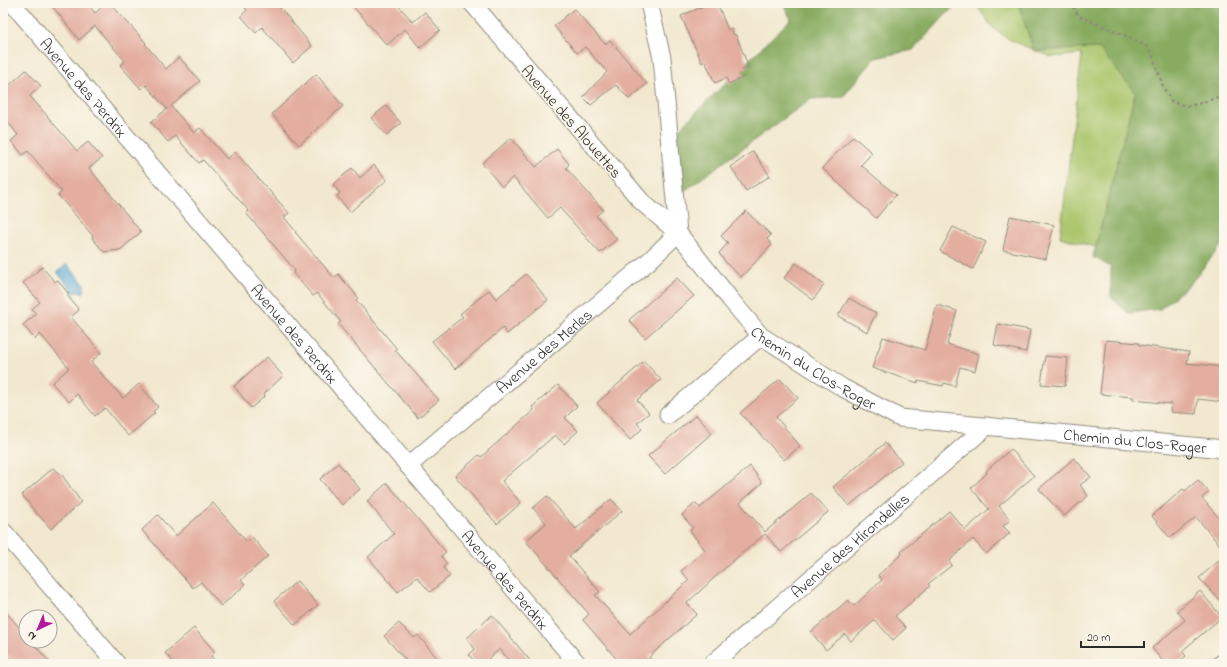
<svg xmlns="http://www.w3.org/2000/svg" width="1227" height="667" viewBox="0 0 1227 667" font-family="'Indie Flower',sans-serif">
  <rect width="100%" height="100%" fill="#fbf7ec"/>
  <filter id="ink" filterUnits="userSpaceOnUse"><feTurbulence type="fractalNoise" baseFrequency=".025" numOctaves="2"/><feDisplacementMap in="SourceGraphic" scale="8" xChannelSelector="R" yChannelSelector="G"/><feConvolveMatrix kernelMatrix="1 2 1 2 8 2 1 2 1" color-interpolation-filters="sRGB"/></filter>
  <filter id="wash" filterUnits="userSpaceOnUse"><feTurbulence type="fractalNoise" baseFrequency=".012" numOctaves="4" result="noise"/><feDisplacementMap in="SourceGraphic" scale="16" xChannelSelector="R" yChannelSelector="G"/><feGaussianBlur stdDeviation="0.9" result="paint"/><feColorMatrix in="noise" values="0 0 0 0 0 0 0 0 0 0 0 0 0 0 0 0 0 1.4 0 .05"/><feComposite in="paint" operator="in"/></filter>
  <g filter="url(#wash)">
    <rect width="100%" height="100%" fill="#f2e8cf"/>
    <polygon fill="#abc66d" stroke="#6b784c" points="975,3 1224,3 1123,255 1060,237 1082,54 1052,57 1010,40 992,27"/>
    <g fill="#88ab60" stroke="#5a6b46">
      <polygon points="782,3 957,3 913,50 875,58 843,97 811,99 684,191 674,181 679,129 791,19"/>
      <polygon points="1018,3 1224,3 1224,242 1191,283 1160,309 1128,313 1111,297 1111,267 1093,257 1135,93 1099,48 1034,51"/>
    </g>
    <polygon fill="#57a6d1" stroke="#41687e" points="67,264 85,285 83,287 85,290 82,294 78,291 75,294 57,272"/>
    <g id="blocks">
      <g fill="#e3ad9f">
        <polygon points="50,3 87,3 95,13 107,3 110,3 146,43 145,44 166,69 179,57 200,81 171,106 194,133 200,128 227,159 235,152 289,213 284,217 296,232 295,232 334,278 338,274 352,290 358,298 356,300 397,349 395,350 439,400 418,418 338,324 341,322 317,293 313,296 293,273 295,270 246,213 249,211 203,160 199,163 175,136 168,142 151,122 167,109 146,85 141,89 120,65 125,61 95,26 79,40"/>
        <polygon points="241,3 276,3 312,46 293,63 262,27 256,33 241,16 247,10"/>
        <polygon points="350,3 396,3 413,22 425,12 440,30 420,48 405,29 387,45"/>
        <polygon points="710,3 717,3 728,30 731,28 734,35 736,35 749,68 742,70 745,76 729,84 726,78 715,83 705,61 702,63 681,16"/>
        <polygon points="574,9 605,44 610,40 647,84 629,99 616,85 591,105 583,97 607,72 585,47 577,53 554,26"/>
        <polygon points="26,70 41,86 30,96 77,151 88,142 102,158 89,168 141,232 120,250 104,252 92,238 93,236 58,195 62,192 28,151 23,155 11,141 18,135 3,116 3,91"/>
        <polygon points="316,74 343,106 299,145 272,114"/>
        <polygon points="386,106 401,123 387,135 371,118"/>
        <polygon points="853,136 872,153 861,165 896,195 876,218 822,168"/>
        <polygon points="511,138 536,167 557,149 569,164 566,168 603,210 596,216 617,239 600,253 560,208 548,218 513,177 502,187 482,163"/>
        <polygon points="753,151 770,176 746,191 731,167"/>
        <polygon points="374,165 387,180 350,212 337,196 340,193 333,185 352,168 360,178"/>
        <polygon points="746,211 771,235 767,239 772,245 741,277 727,264 719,253 728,243 721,236"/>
        <polygon points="1010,216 1054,225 1046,259 1003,250"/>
        <polygon points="953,227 986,242 973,269 940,251"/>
        <polygon points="796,263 824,285 813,300 784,278"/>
        <polygon points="42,267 55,282 57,280 69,294 67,295 79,310 71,317 101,353 91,362 123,398 139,384 158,407 153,412 155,413 128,436 105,408 95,416 77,394 69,402 52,383 69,368 40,334 35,339 23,325 36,314 32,309 40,302 23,283"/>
        <polygon points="526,274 548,300 507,334 503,328 455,369 432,341 463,317 460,314 489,290 496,299"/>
        <polygon points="677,278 694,296 645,338 629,320"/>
        <polygon points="849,298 876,313 867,332 838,316"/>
        <polygon points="937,305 957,311 947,344 979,354 975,371 960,367 955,386 944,383 943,386 918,381 918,383 872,368 883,337 925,350"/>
        <polygon points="998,324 1030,330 1026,352 994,345"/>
        <polygon points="1106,340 1139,343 1139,345 1189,352 1187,363 1224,367 1224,402 1198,399 1196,414 1171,412 1172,404 1133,400 1133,397 1100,394"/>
        <polygon points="1045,356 1068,358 1065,386 1041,384"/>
        <polygon points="267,357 283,376 264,394 265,396 251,408 234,386"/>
        <polygon points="644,361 661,380 637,400 649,413 637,423 642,429 630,440 597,403"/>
        <polygon points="780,379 798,398 776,417 800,446 784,460 740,413"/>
        <polygon points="558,385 577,406 565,418 578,431 564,444 555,435 502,481 521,503 497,524 455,476 479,455 481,457 534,410 532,407"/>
        <polygon points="696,415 712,433 665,474 648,456"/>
        <polygon points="885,443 902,462 849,506 833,487"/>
        <polygon points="1011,449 1034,476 999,506 1010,520 1003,526 1010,533 986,554 973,539 949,561 952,565 928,584 930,586 895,616 906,628 893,640 875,620 851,641 845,634 826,650 811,632 848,600 854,606 882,580 878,575 902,554 901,552 949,511 965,530 989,509 971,488 987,473 986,471"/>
        <polygon points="1074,458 1091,477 1080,485 1088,496 1064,516 1039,489"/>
        <polygon points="338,463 360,489 342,505 320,479"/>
        <polygon points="750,466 762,483 740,503 765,532 811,493 828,512 781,552 765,534 726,567 687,603 697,614 649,657 655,664 621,664 583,620 589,614 526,541 546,523 533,508 547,496 576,529 611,499 622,511 569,556 600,592 595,595 630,634 689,580 681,571 705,550 690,531 693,528 682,515 695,503 700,508"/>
        <polygon points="53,468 62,475 81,502 51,529 38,514 37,514 22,495"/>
        <polygon points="1198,480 1209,492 1202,498 1224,524 1224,550 1196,517 1170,538 1152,516 1183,489 1185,491"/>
        <polygon points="387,483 446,552 441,556 447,564 443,567 450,576 430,592 417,577 398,592 368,557 394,534 367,501"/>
        <polygon points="213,503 247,542 252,537 268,556 241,580 245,585 221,606 201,582 193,588 142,530 158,515 176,536"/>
        <polygon points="1224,556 1224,605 1199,578"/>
        <polygon points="297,581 318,605 295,625 274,601"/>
        <polygon points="1200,591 1222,617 1182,651 1186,656 1176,664 1165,664 1152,648 1185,620 1177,611"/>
        <polygon points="3,609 26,635 26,641 31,641 51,664 15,664 6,654 3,650"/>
        <polygon points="492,615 512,639 533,664 512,664 500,649 482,664 477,664 469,655 475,649 467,638"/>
        <polygon points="399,623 414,638 418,635 442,664 409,664 384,636"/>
        <polygon points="194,628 215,652 211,656 217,664 175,664 165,653"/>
      </g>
    </g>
  </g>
  <g filter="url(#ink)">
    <use href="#blocks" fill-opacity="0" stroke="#8e8a7d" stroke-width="1"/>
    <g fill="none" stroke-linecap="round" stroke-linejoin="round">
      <g stroke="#8e8a7d" stroke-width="19">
        <g id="street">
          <path id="s1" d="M 12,3 L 578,664"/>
          <path id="s2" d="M 649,3 L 662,58 L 678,233 L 730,299 L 761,336 L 843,388 L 900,418 L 1224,449"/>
          <polyline points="668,415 761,336"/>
          <path id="s3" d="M 408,466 L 649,261 L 678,233 L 642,202 L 472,3"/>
          <polyline points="3,531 117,664"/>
          <path id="s4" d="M 712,664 L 987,426"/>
          <polyline points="1221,664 1224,662"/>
        </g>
      </g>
      <polyline stroke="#8e8a7d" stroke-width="2.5" stroke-dasharray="3 3" stroke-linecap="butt" points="1068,3 1073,7 1079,16 1119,33 1145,45 1152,54 1164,89 1172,102 1187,106 1198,104 1224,95"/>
      <use href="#street" stroke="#fff" stroke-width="17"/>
    </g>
  </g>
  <g text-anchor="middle" stroke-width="3.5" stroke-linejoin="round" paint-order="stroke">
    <g font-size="16" fill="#2b2b2b" stroke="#fbf7ec">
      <text dy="6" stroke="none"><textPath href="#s1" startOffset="111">Avenue des Perdrix</textPath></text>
      <text transform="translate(572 121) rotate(49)" y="6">Avenue des Alouettes</text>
      <text dy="6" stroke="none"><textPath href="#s1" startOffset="435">Avenue des Perdrix</textPath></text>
      <text dy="6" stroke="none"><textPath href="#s3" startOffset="178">Avenue des Merles</textPath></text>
      <text dy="6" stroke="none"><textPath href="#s2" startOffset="426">Chemin du Clos-Roger</textPath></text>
      <text dy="6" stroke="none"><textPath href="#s2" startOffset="762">Chemin du Clos-Roger</textPath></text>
      <text dy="6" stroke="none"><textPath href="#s4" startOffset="182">Avenue des Hirondelles</textPath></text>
      <text dy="6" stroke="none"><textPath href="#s1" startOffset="759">Avenue des Perdrix</textPath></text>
    </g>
  </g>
  <rect width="1227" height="667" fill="none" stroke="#fbf7ec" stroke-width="16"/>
  <g transform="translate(38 629) rotate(224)"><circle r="19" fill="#fbf7ec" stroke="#a8a59f"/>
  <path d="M0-3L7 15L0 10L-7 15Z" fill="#b5179e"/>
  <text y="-6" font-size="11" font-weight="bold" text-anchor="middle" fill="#2b2b2b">N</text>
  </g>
  <path d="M1081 641v6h63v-6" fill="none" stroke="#2b2b2b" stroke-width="2"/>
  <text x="1087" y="641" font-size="12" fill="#2b2b2b" stroke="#fbf7ec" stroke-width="3" paint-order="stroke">20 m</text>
</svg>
